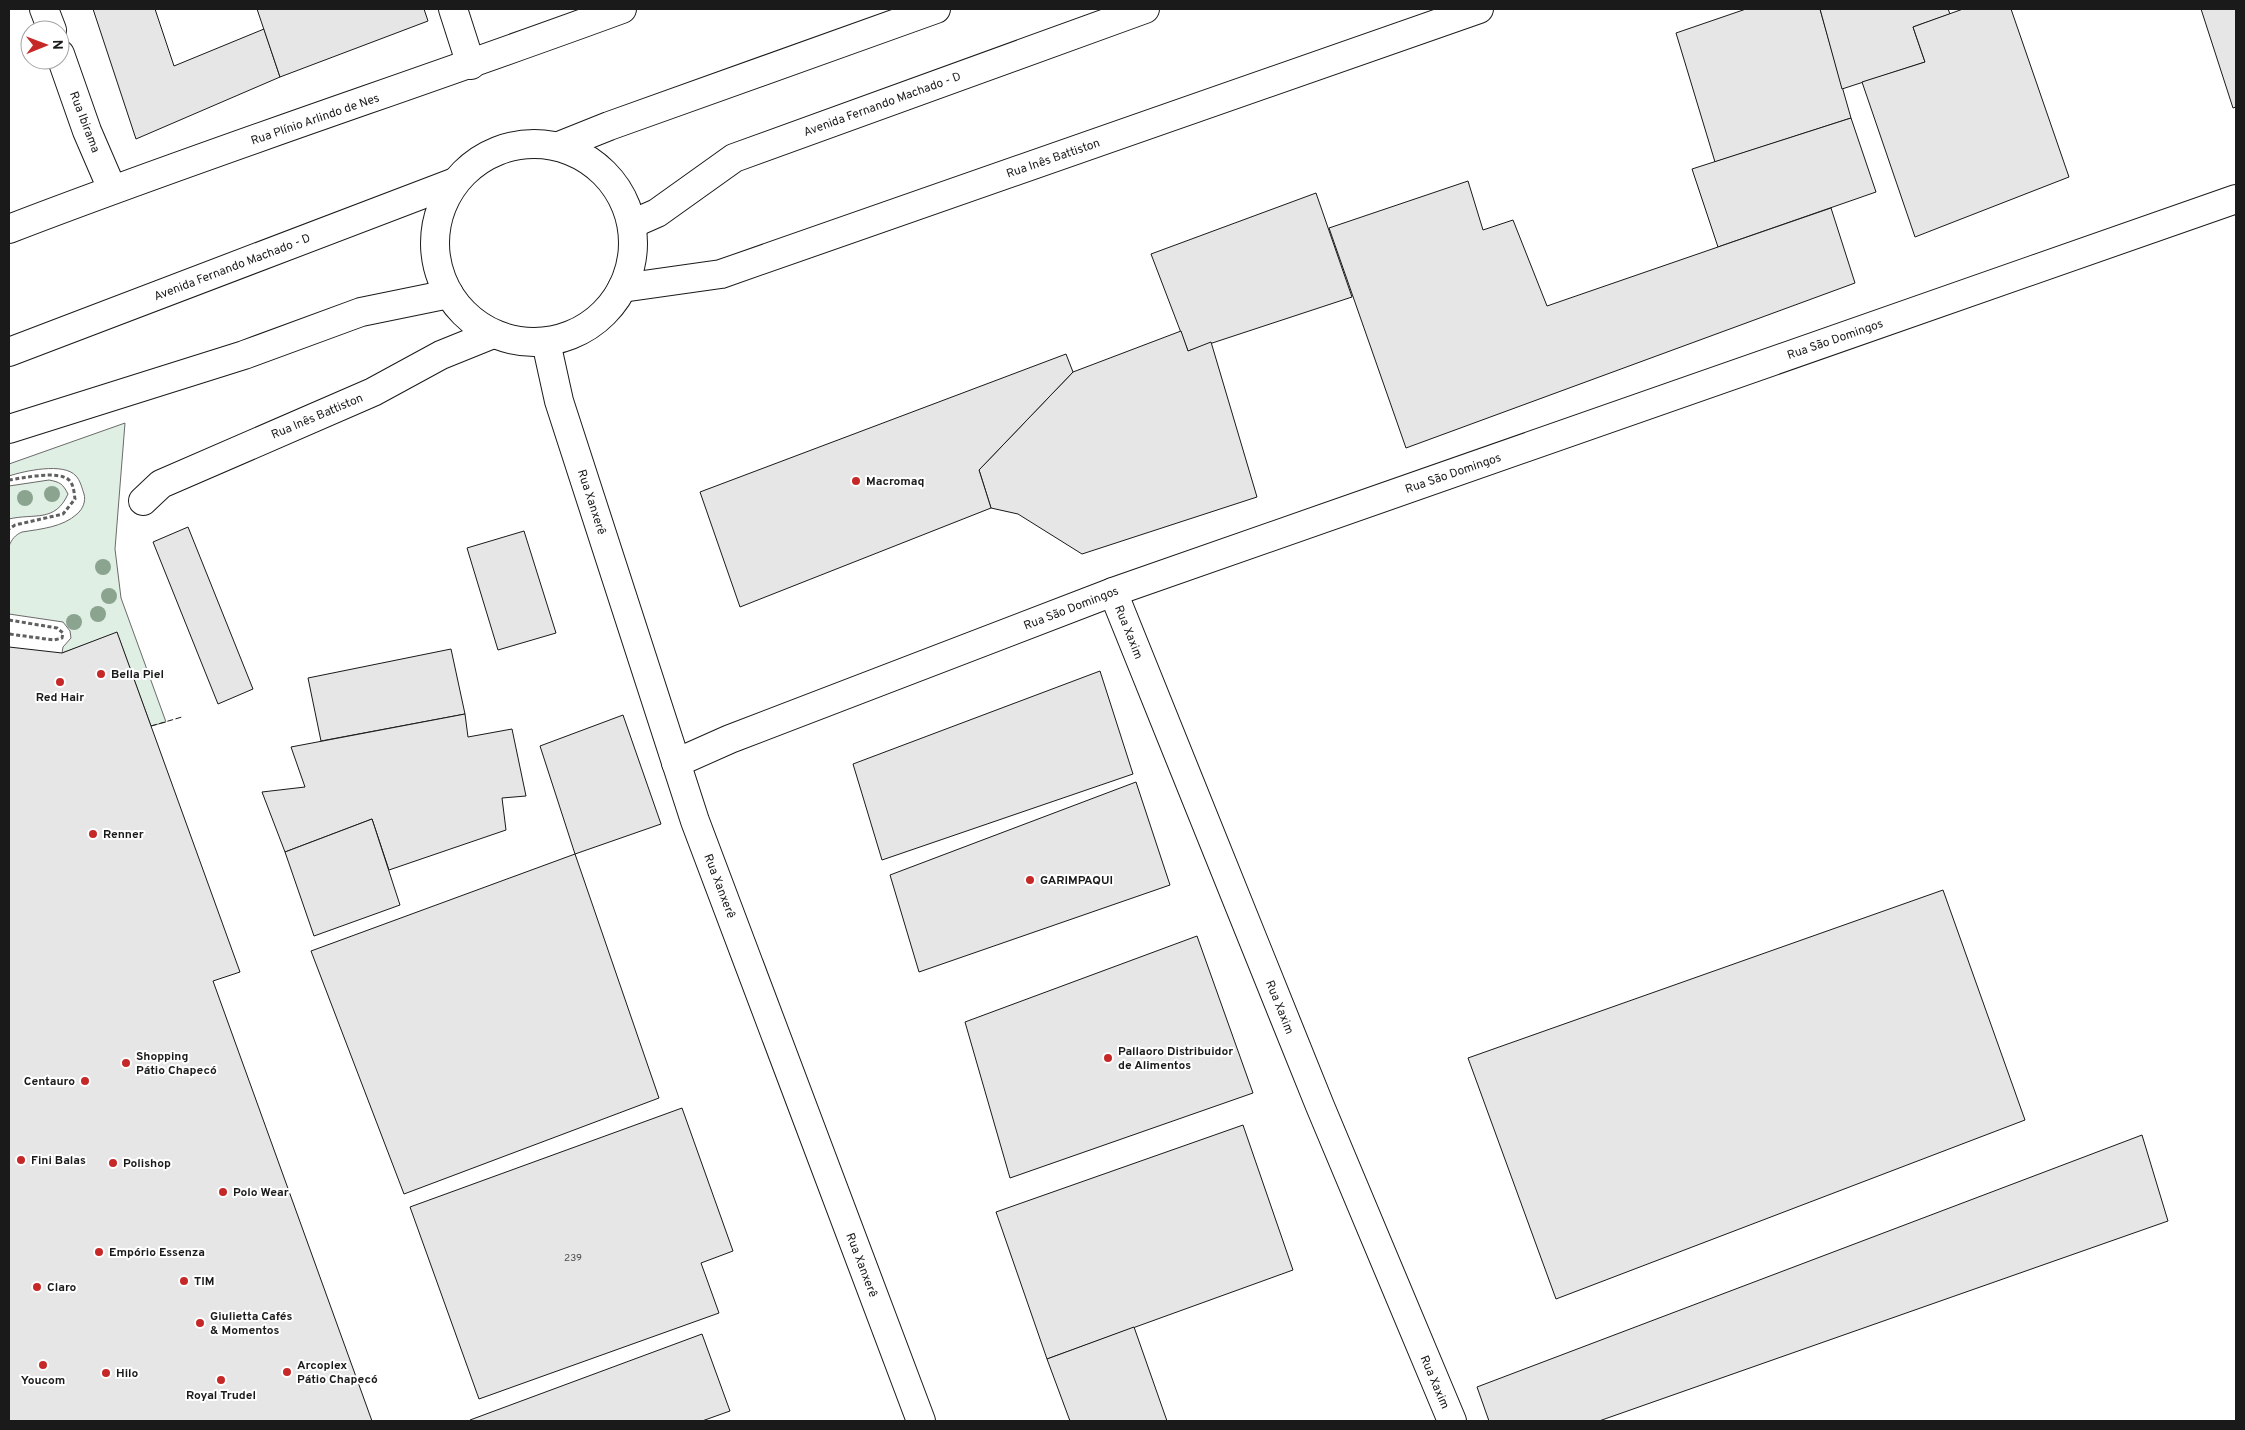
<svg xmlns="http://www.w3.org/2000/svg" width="2245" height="1430" viewBox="0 0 2245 1430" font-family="Overpass,sans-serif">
  <rect width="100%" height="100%" fill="#fff"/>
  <g fill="#e0efe3" stroke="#6a6a6a">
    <path d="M 125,423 L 115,549 L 121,598 L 166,722 L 151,726 L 117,633 L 62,653 L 63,647 L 71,638 L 70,631 L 63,622 L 9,614 L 9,546 C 12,539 15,535 22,532 C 41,529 63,527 77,514 C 83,509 86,501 84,494 C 82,488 80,480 76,476 C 64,462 24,471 9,476 L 9,464 Z"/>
    <path d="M 49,480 C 60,482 63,484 68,494 C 55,523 34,513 9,519 L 9,486 Z"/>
  </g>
  <g fill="#e6e6e6" stroke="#1a1a1a">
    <polygon points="93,9 155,9 174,66 264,29 280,77 136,139"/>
    <polygon points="257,9 424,9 428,21 280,77"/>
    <polygon points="1746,9 1820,9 1851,118 1715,162 1676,33"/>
    <polygon points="1820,9 1948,9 1950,14 1913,27 1925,62 1842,89"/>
    <polygon points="1963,9 2011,9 2069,177 1915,237 1862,82 1925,62 1913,27"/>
    <polygon points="2201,9 2236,9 2236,107 2233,108"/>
    <polygon points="1851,118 1876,192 1718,247 1692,169"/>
    <polygon points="1468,181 1483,230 1513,220 1547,306 1831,208 1855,283 1406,448 1329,228"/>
    <polygon points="1316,193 1352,297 1188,351 1151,254"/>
    <polygon points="1181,331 1188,351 1211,342 1257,497 1082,554 1018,514 991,508 979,470 1073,372"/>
    <polygon points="1066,354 1073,372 979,470 991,508 740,607 700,492"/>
    <polygon points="188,527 253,689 218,704 153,542"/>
    <polygon points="524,531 556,633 498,650 467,548"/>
    <polygon points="117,632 240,972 213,981 372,1421 9,1421 9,647 62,653"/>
    <polygon points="451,649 465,714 321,741 308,678"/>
    <polygon points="1100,671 1133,774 882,860 853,764"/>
    <polygon points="465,714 468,737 512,729 526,796 502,798 506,830 389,870 372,819 285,852 262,792 305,787 291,747"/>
    <polygon points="623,715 661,824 575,854 540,746"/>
    <polygon points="1136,782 1170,885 919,972 890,875"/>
    <polygon points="372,819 400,905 314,936 285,852"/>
    <polygon points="575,854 659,1098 404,1194 311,951"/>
    <polygon points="1943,890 2025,1120 1556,1299 1468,1058"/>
    <polygon points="1197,936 1253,1093 1010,1178 965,1022"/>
    <polygon points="682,1108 733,1251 701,1263 719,1313 479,1399 410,1207"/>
    <polygon points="1243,1125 1293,1270 1047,1359 996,1212"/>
    <polygon points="2142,1135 2168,1221 1599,1421 1489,1421 1477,1387"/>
    <polygon points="1134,1327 1167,1421 1070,1421 1047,1359"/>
    <polygon points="702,1334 730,1411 702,1421 471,1421 470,1420"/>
  </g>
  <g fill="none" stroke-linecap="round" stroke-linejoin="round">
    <g stroke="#1a1a1a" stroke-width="30">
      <g id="minor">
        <polyline points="44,9 52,30"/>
        <polyline points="453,9 471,65"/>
        <polyline points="60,54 87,131 112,189"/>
        <polyline points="546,342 559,401 695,821 921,1421"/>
        <polyline points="143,501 161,484 373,392 441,355 493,334"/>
        <polyline points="1113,592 1320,1106 1452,1421"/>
        <polyline points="676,763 730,739 1113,592 2236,199"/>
      </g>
    </g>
    <g stroke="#1a1a1a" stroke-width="30">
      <g id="major">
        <circle cx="534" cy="243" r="99"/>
        <polyline points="559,146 609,126 936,9"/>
        <polyline points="632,224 657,213 734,158 1145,9"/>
        <path d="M 9,229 C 211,151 418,84 622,9"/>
        <polyline points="622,288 721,274 1479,9"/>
        <polyline points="9,352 455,182"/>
        <polyline points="9,429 244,355 361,312 449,294"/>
      </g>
    </g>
    <g stroke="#5f5f5f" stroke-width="3" stroke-dasharray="4 2.5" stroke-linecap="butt">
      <path d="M 9,480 C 23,478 58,470 69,480 C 74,485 74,493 75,499 L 63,514 L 15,525 L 9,529"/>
      <polyline points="9,620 57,628 63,633 62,638 54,640 9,634"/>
    </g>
    <use href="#minor" stroke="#fff" stroke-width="28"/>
    <use href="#major" stroke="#fff" stroke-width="28"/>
    <polyline stroke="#1a1a1a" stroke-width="1" stroke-dasharray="6 2.5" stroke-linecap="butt" points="151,726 182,717"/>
  </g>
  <g fill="#8aa48f">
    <circle cx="52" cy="494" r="8"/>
    <circle cx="25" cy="498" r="8"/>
    <circle cx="103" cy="567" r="8"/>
    <circle cx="109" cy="596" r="8"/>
    <circle cx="98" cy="614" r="8"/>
    <circle cx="74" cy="622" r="8"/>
  </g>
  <g fill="#c62828" stroke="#fff" stroke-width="2">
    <circle cx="856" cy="481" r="5"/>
    <circle cx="101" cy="674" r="5"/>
    <circle cx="60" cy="682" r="5"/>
    <circle cx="93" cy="834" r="5"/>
    <circle cx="1030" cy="880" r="5"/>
    <circle cx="1108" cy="1058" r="5"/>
    <circle cx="126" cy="1063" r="5"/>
    <circle cx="85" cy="1081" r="5"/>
    <circle cx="21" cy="1160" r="5"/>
    <circle cx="113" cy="1163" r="5"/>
    <circle cx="223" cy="1192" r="5"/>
    <circle cx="99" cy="1252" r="5"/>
    <circle cx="184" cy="1281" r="5"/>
    <circle cx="37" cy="1287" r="5"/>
    <circle cx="200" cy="1323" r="5"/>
    <circle cx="43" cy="1365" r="5"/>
    <circle cx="287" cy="1372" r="5"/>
    <circle cx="106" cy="1373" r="5"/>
    <circle cx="221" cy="1380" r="5"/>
  </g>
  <g text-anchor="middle" stroke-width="4" stroke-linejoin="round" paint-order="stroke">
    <g font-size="10" fill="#4d4d4d">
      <text x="573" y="1261">239</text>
    </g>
    <g font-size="12" fill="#1a1a1a" stroke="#fff">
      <text transform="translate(882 104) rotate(-20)" y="4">Avenida Fernando Machado - D</text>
      <text transform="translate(315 119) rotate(-19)" y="4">Rua Plínio Arlindo de Nes</text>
      <text transform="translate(85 122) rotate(69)" y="4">Rua Ibirama</text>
      <text transform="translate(1053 158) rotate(-19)" y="4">Rua Inês Battiston</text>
      <text transform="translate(232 267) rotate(-21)" y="4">Avenida Fernando Machado - D</text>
      <text transform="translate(1835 339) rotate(-19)" y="4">Rua São Domingos</text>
      <text transform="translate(317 416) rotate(-23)" y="4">Rua Inês Battiston</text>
      <text transform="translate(1453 473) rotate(-19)" y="4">Rua São Domingos</text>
      <text transform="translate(592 502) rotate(72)" y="4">Rua Xanxerê</text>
      <text transform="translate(1071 608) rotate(-21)" y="4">Rua São Domingos</text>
      <text transform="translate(1129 632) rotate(68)" y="4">Rua Xaxim</text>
      <text transform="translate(720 886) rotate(69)" y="4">Rua Xanxerê</text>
      <text transform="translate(1280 1007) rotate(68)" y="4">Rua Xaxim</text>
      <text transform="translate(862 1265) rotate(69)" y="4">Rua Xanxerê</text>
      <text transform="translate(1435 1382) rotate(67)" y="4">Rua Xaxim</text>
    </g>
    <g font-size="12" font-weight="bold" fill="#1a1a1a" stroke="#fff" text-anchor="start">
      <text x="866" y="485">Macromaq</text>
      <text x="111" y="678">Bella Piel</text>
      <text x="60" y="701" text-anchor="middle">Red Hair</text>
      <text x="103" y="838">Renner</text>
      <text x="1040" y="884">GARIMPAQUI</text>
      <text x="1118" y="1055">Pallaoro Distribuidor<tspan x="1118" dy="14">de Alimentos</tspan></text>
      <text x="136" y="1060">Shopping<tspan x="136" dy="14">Pátio Chapecó</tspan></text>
      <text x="75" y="1085" text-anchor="end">Centauro</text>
      <text x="31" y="1164">Fini Balas</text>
      <text x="123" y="1167">Polishop</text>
      <text x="233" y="1196">Polo Wear</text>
      <text x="109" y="1256">Empório Essenza</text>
      <text x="194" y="1285">TIM</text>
      <text x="47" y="1291">Claro</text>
      <text x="210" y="1320">Giulietta Cafés<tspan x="210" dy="14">&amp; Momentos</tspan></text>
      <text x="297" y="1369">Arcoplex<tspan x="297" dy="14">Pátio Chapecó</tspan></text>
      <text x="116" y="1377">Hilo</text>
      <text x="43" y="1384" text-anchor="middle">Youcom</text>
      <text x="221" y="1399" text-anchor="middle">Royal Trudel</text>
    </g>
  </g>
  <rect width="2245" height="1430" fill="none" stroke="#1a1a1a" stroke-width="20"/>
  <g transform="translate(45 45) rotate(89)"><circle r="24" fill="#ffffff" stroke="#a3a3a3"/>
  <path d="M0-4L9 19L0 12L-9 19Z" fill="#c62828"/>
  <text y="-8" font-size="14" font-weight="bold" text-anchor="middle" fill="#1a1a1a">N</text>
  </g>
</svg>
